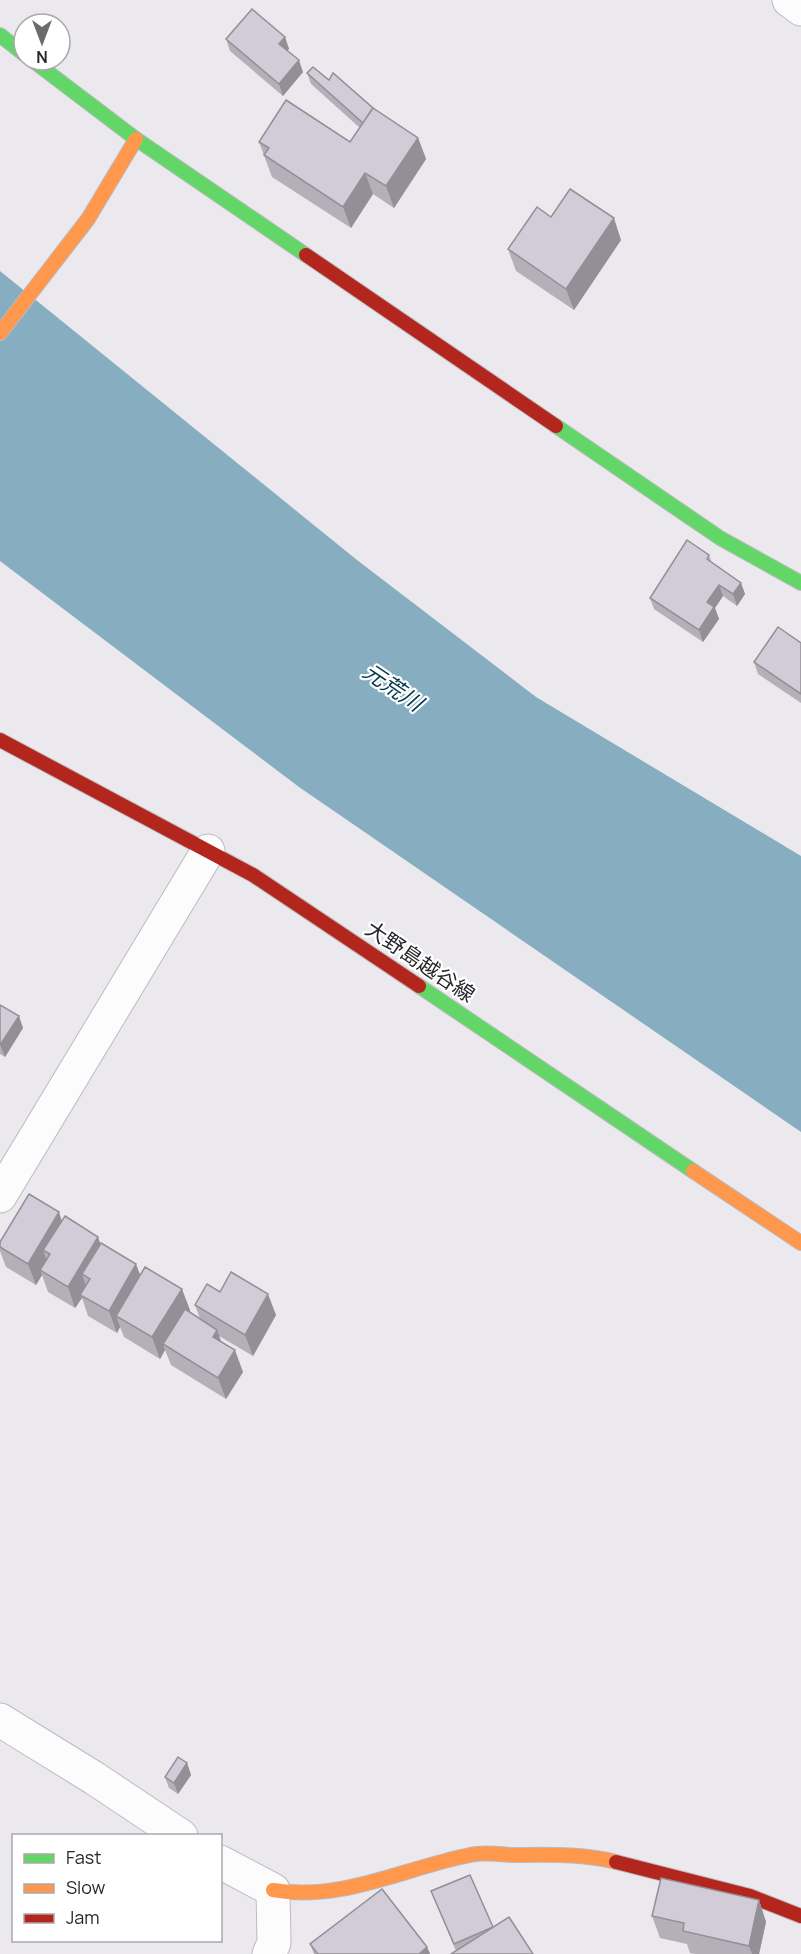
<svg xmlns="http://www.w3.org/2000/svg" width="801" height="1954" viewBox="0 0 801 1954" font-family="Manrope,'Noto Sans JP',sans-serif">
  <rect width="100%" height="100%" fill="#ebe9ee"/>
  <polygon fill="#86aec0" points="0,271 357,560 536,697 801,856 801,1132 299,787 0,561"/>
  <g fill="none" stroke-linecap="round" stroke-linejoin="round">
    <g stroke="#bdbbbf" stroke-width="35">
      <g id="street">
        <polyline points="789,0 801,9"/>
        <polyline points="0,1196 208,851"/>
        <polyline points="0,1720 94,1778 181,1836"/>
        <polyline points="220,1862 273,1890 274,1943 269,1954"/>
      </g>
    </g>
    <g stroke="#bdbbbf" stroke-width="16">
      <g id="fast">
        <polyline points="0,35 24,54"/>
        <polyline points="32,60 136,139 306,255"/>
        <polyline points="556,426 720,538 801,583"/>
        <polyline points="419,986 693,1171"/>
      </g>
    </g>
    <g stroke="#bdbbbf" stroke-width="16">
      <g id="slow">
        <polyline points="0,333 88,219 136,139"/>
        <polyline points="693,1171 801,1243"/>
        <path d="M 273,1890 C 341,1902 404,1868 470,1855 C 483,1852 498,1854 511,1855 C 546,1855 582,1853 616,1862"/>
      </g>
    </g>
    <g stroke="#bdbbbf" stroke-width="16">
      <g id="jam">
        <polyline points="306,255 556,426"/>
        <polyline points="0,740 253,875 419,986"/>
        <polyline points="616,1862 750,1896 801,1916"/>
      </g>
    </g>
    <use href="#street" stroke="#fcfcfc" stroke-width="33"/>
    <use href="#fast" stroke="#63d668" stroke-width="14"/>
    <use href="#slow" stroke="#ff974d" stroke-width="14"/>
    <use href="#jam" stroke="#b3261e" stroke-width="14"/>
  </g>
  <g fill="#b4afb9">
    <polygon points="285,37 289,49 287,51 303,72 283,96 230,51 226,39"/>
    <polygon points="307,73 329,80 418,138 426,159 394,208 373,194 351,228 272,177 259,142 350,142 360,128 311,84"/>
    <polygon points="551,217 621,240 574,310 516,271 508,249"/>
    <polygon points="709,555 712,563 741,583 745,594 737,606 723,596 715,608 719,619 703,642 654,609 650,598"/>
    <polygon points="801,643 801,703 758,674 754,662"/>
    <polygon points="0,1005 23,1028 5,1057 0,1054"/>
    <polygon points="62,1221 100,1244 141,1275 190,1310 189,1312 200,1319 195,1305 220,1292 276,1315 253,1356 219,1336 221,1342 243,1372 226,1399 171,1365 165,1350 160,1359 124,1337 120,1327 117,1333 88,1316 82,1298 75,1308 48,1292 42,1275 36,1285 6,1267 0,1251 0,1242"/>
    <polygon points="187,1763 191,1775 178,1794 169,1788 165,1777"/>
    <polygon points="431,1891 493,1927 456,1951"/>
    <polygon points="759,1900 766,1922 759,1954 695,1954 690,1953 687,1944 660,1938 652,1916"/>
    <polygon points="310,1944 427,1947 430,1954 314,1954"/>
  </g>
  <g fill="#928f96">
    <polygon points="285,37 289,49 283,55 279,44"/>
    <polygon points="299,60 303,72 283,96 279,84"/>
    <polygon points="418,138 426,159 394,208 386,186"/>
    <polygon points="365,173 373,194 351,228 343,207"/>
    <polygon points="614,218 621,240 574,310 566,289"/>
    <polygon points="741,583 745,594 737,606 733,594"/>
    <polygon points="719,585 723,596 715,608 719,619 703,642 699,630 707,602"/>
    <polygon points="19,1016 23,1028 5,1057 0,1045"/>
    <polygon points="59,1212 66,1234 50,1254 43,1250 48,1264 40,1270 42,1275 36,1285 28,1264"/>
    <polygon points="98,1237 106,1259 90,1279 82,1274 87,1289 80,1295 82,1298 75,1308 68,1287"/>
    <polygon points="136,1264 144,1285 116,1316 120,1327 117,1333 109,1311"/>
    <polygon points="182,1289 190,1310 168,1347 163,1344 165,1350 160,1359 152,1337"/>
    <polygon points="268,1294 276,1315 253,1356 245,1335"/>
    <polygon points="217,1330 225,1352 213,1337"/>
    <polygon points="235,1350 243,1372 226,1399 218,1378"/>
    <polygon points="187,1763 191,1775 178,1794 174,1783"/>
    <polygon points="759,1900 766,1922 759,1954 752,1954 749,1946"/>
    <polygon points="427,1947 430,1954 419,1954"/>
  </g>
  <g fill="#d1ccd7" stroke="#928f96" stroke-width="1.5">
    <polygon points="252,9 285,37 279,44 299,60 279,84 226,39"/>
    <polygon points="313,67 329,80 333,73 373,108 363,123 307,73"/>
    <polygon points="286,100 350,142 373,108 418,138 386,186 365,173 343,207 264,155 269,148 259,142"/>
    <polygon points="570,189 614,218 566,289 508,249 537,207 551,217"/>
    <polygon points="687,540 709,555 707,559 741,583 733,594 719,585 707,602 714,607 699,630 650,598"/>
    <polygon points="778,627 801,643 801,694 754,662"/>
    <polygon points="0,1005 19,1016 0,1045"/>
    <polygon points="29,1194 59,1212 28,1264 0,1247 0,1242"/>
    <polygon points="65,1216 98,1237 68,1287 40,1270 50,1254 43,1250"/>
    <polygon points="101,1243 136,1264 109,1311 80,1295 90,1279 82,1274"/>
    <polygon points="145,1267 182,1289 152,1337 116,1316"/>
    <polygon points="231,1272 268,1294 245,1335 195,1305 207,1284 220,1292"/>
    <polygon points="185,1309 217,1330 213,1337 235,1350 218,1378 163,1344"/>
    <polygon points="178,1757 187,1763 174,1783 165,1777"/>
    <polygon points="470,1875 493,1927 454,1944 431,1891"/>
    <polygon points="661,1878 759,1900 749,1946 683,1931 684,1923 652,1916"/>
    <polygon points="382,1889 427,1947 419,1954 318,1954 310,1944"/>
    <polygon points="509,1917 533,1954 451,1954"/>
  </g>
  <g text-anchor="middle" stroke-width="4.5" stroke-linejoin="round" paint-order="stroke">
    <g font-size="21" fill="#28262a" stroke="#fff">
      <text transform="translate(420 962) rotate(34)" y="7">大野島越谷線</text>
    </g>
    <g font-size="22" font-style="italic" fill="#03394c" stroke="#fff">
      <text transform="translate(393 687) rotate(34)" y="8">元荒川</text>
    </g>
  </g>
  <rect x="12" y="1834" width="210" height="108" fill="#ffffff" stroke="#a9a8aa" stroke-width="1.5"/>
  <rect x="24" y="1854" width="30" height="9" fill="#63d668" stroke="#a9a8aa" stroke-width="1.5"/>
  <text x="66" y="1864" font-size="18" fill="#28262a">Fast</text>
  <rect x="24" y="1884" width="30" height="9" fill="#ff974d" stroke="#a9a8aa" stroke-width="1.5"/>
  <text x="66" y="1894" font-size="18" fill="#28262a">Slow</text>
  <rect x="24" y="1914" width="30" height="9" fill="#b3261e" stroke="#a9a8aa" stroke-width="1.5"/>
  <text x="66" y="1924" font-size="18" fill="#28262a">Jam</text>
  <g transform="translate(42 42) rotate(180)"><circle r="28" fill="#ffffff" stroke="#a9a8aa" stroke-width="1.5"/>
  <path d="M0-4.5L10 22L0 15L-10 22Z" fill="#6c6a6f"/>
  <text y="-9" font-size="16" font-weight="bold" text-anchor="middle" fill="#28262a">N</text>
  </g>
</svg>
